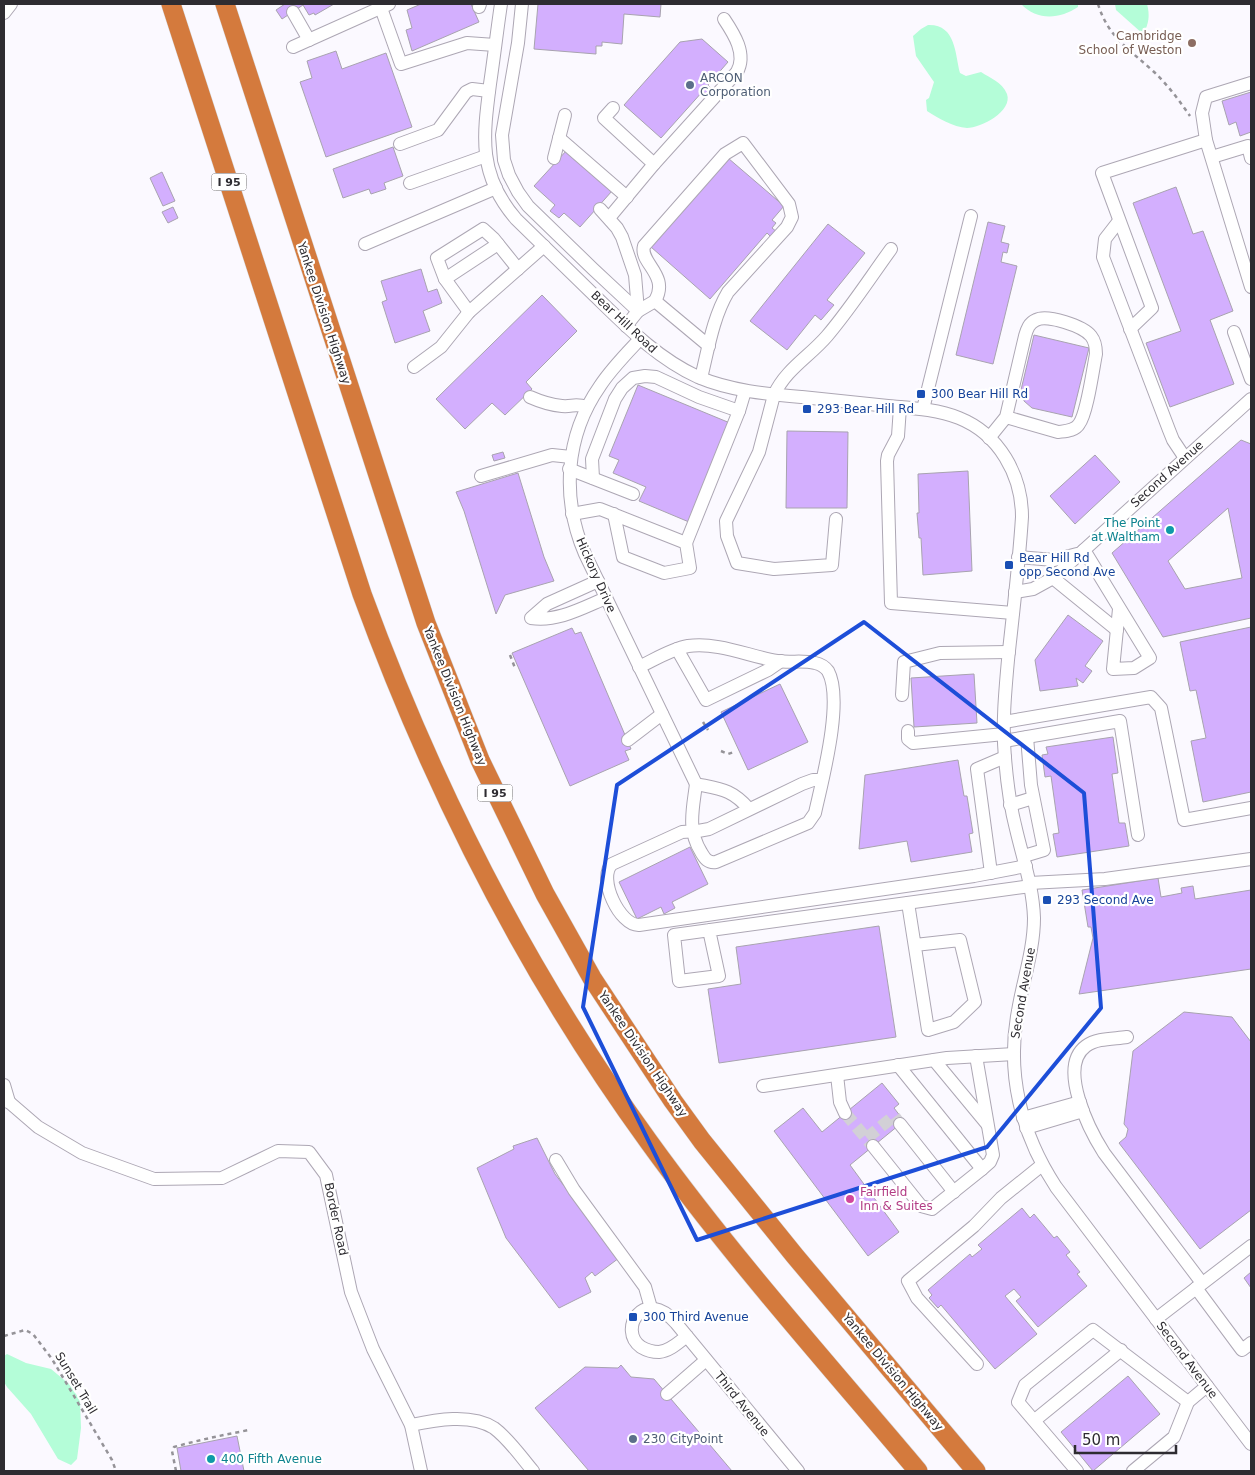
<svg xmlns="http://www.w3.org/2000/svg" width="1255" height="1475" viewBox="0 0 1255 1475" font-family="'DejaVu Sans',sans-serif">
  <rect width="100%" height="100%" fill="#fbf9ff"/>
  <g fill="#b4fdd8">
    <path d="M 1021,4 L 1078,4 L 1078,7 C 1060,19 1037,21 1021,4 Z"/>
    <path d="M 1115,4 L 1147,4 C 1150,15 1149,24 1143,34 L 1116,10 Z"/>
    <path d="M 928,25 C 956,24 955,54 960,73 L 966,76 L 981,72 C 990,78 1002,82 1007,94 C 1013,111 981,128 967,128 C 953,127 938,118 927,111 L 926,100 L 929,98 L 934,82 L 916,56 L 913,36 L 921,29 Z"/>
    <polygon points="7,1354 26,1363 51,1369 69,1384 80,1400 81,1428 77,1459 71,1465 58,1459 31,1414 7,1387 4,1382 4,1356"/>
  </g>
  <g fill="#d3affe" stroke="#a8a3af" fill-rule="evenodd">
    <polygon points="285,4 334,4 315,15 314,13 309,15 303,5 282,19 276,10"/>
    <polygon points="421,4 471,4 479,22 412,51 406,30 412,28 407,10"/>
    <polygon points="538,4 661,4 660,17 624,14 622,44 602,42 602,46 596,46 596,54 534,49"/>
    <polygon points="702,39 728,62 708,85 711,88 706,94 703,91 661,138 624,105 680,42"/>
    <polygon points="336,51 342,69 386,53 412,127 326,157 300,82 312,78 307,61"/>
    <polygon points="1251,92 1251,132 1240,136 1236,122 1229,125 1222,101"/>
    <polygon points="393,147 403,176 384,183 386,189 371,194 369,189 343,198 333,169"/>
    <polygon points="567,150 612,191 580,227 564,213 559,218 550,211 555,205 534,186"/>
    <polygon points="728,158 784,206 772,220 776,223 772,228 777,232 772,238 767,233 710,299 651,247"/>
    <polygon points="162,172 175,201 163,206 150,178"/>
    <polygon points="1176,187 1193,234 1203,231 1233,311 1210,320 1234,384 1170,407 1146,343 1181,331 1133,203"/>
    <polygon points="173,207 178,218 168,223 162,212"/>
    <polygon points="988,222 1005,226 1001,242 1009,244 1007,253 1003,252 1001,262 1017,266 993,364 956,355"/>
    <polygon points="828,224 865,253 827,300 834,305 821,320 815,315 787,350 750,321"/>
    <polygon points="421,269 428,292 437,289 442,303 423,311 430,331 395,343 382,302 387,300 381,281"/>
    <polygon points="542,295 577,331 526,382 532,389 505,415 492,403 465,429 436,399"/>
    <polygon points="1034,335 1089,348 1072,417 1032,408 1024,401 1021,390"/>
    <polygon points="638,385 730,423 689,522 639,501 646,487 613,473 619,460 609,456"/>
    <polygon points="787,431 848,432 847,508 786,508"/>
    <path d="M 1241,440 L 1251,444 L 1251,618 L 1163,637 L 1112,553 ZM 1228,508 L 1242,578 L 1185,589 L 1168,561 Z"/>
    <polygon points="503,452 505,458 494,461 492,455"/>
    <polygon points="1095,455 1120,482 1075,524 1050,496"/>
    <polygon points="968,471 972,571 923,575 921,538 919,538 917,513 919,513 918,474"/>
    <polygon points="518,473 544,557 554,581 505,595 496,614 464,511 456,492"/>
    <polygon points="1068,615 1103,641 1085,666 1092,671 1083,683 1076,678 1078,686 1040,691 1035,660"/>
    <polygon points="1251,627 1251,792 1203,802 1191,741 1206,738 1196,690 1190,691 1180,642"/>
    <polygon points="572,628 575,634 581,632 631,749 625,751 629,760 570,786 512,653"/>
    <polygon points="974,674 977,723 914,727 911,678"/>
    <polygon points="780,684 808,742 748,770 721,712"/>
    <polygon points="1113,737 1118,773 1112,774 1119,823 1125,823 1129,846 1057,857 1053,834 1059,833 1051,776 1045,777 1042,755 1048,754 1046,747"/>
    <polygon points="958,760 964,796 967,796 973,833 969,834 972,852 911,862 907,841 859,849 865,775"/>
    <polygon points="690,847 708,884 672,902 675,908 664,914 661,907 637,919 619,882"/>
    <polygon points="1158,878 1161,897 1182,893 1181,888 1193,886 1195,899 1251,890 1251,969 1079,994 1093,938 1091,927 1088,927 1082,890"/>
    <polygon points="879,926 896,1037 719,1063 708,989 741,984 736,947"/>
    <polygon points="1184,1012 1232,1017 1251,1042 1251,1210 1200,1249 1119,1143 1126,1137 1128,1129 1124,1124 1133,1051"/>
    <polygon points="882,1083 899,1104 894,1108 904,1121 850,1165 899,1232 868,1256 774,1131 803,1108 822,1132"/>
    <polygon points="537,1138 555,1174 619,1258 595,1276 592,1272 585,1278 591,1292 559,1308 506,1238 477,1168 514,1149 513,1146"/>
    <polygon points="1022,1208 1030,1218 1034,1214 1054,1238 1057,1236 1070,1252 1066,1255 1080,1272 1077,1274 1087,1286 1038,1327 1016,1301 1021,1297 1014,1289 1005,1296 1037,1334 995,1369 941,1305 938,1308 929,1298 932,1295 928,1290 970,1254 972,1257 982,1249 978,1245"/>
    <polygon points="1251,1272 1251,1288 1244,1278"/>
    <polygon points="621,1365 631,1377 654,1379 732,1471 589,1471 535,1408 585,1367 618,1368"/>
    <polygon points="1128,1376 1160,1414 1093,1471 1061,1432"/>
    <polygon points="237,1436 244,1471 181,1471 177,1448"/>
  </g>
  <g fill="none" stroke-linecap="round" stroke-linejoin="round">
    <g stroke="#d2d0d6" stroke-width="12" stroke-dasharray="12 6" stroke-linecap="butt">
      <polyline points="845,1113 871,1144"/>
      <polyline points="867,1138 894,1116 900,1124"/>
    </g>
    <g stroke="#ada7b4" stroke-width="14">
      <g id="minor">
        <path d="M 501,4 C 497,31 494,57 490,84 C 483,137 478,175 516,219 C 542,244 568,270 595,296 C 627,327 657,358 698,377 C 731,391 767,394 802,397 C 831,400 860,403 888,406 C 912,408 937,409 959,418 C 999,434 1022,475 1022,517 C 1019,565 1013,613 1008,660 C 1005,693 1002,726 1005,758 C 1007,782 1010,806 1016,829 C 1023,859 1033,887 1034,918 C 1034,950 1023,980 1018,1011 C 1006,1073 1021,1134 1056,1187 L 1251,1444"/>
        <polyline points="522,4 518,43 502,135 504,160 509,175 518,192 528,206 593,269 638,311"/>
        <polyline points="479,7 480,4"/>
        <polyline points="381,8 401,64 467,43 495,45"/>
        <polyline points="293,12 309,40"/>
        <polyline points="4,13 11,4"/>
        <polyline points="293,47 389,4"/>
        <polyline points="613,108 604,118 654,164"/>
        <polyline points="559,138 627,197"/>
        <polyline points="1206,140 1202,113 1206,97 1251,83"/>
        <polyline points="400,144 438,130 466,92 472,89 489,91"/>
        <polyline points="1212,157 1248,146 1251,158"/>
        <polyline points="554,158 565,115"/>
        <polyline points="410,183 486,156"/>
        <polyline points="600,209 617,228 622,237 635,275 638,311"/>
        <path d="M 609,218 L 654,164 L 737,72 C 747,54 734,34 724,19"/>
        <polyline points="1119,221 1105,239 1103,257 1169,430 1173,440 1185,458"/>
        <polyline points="365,244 496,188"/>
        <polyline points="445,279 498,244"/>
        <path d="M 655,301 C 670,275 639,263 644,246 L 725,154 L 743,143 L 789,204 L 792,217 L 787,227 L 728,292 C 713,317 708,350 701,378"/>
        <polyline points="469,312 445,279 437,258 483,229 494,239 518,269"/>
        <polyline points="626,326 638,311 655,301 709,346"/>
        <polyline points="1130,329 1152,308 1102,173 1206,140 1251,287"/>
        <polyline points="1234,332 1251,379"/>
        <path d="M 640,339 C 626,354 611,369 600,386 C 565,436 561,498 585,554 L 696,784"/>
        <polyline points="414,367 441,347 469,312 544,246"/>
        <path d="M 530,397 C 539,401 551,405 562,406 C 573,407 574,403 587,407"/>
        <polyline points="900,407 898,436 888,455 887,461 891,603 1013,613"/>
        <polyline points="923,409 971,216"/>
        <path d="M 989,438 L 1006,417 L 1025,336 C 1027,329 1029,323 1036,320 C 1047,314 1083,326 1091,336 C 1095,341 1096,348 1096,354 C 1093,369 1087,414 1079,424 C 1075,431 1065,431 1058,432 L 1006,417"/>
        <polyline points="569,469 633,494"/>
        <polyline points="481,476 552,455 571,457"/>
        <polyline points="593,478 592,459 615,399 622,388 633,378 645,376 656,377 699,397 739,411"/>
        <polyline points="572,514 600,509 686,543 690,568 664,573 623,557 614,514"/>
        <path d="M 836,519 L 832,565 L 774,569 L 737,563 L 727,536 L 726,521 L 759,452 L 774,395 C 786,369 809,357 827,336 C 850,309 870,278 891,249"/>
        <polyline points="686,543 739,411 745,391"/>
        <polyline points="1084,550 1150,658 1134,668 1113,669 1119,609"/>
        <polyline points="1018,557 1054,560 1077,554"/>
        <polyline points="1053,578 1117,630"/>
        <path d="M 598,581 L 547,604 L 531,618 C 558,622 582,608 606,598"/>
        <polyline points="1015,592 1033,589 1053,578 1251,399"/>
        <polyline points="677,649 706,700 768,670 781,661"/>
        <path d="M 639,667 C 654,660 671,649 688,646 C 719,642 748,656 777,661 C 790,663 803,660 815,663 C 820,664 825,667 828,671 C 844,700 822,781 815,813 L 808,823 L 716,862 C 708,863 705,859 701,852 C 687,829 693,809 696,784"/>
        <polyline points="902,695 904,662 940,653 1009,652"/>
        <polyline points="1004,722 1151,697 1161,708 1184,820 1251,808"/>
        <polyline points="908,731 908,739 913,743 1004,734"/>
        <polyline points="628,740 662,714"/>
        <polyline points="1004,741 1120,721 1138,835"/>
        <path d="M 822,780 L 813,780 L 802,784 L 709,829 L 698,831 L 682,832 L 612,864 C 597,878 620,926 639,925 L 974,876 L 1026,866"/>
        <path d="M 696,784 C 720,789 732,789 749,809"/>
        <polyline points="1010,805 1033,798"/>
        <polyline points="1024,856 1044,850 1031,785 1027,737"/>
        <polyline points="991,873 977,769 1005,757"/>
        <polyline points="1030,883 1105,879 1251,859"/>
        <polyline points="908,903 928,1030 954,1022 975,1002 960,940 915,945"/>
        <polyline points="709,930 719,976 679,981 674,935 1031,886"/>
        <path d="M 1127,1037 C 1114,1039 1097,1038 1086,1046 C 1057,1067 1090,1131 1104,1153 L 1202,1283"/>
        <polyline points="934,1060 987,1124"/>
        <polyline points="898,1065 982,1169 990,1162 993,1155 976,1056"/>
        <polyline points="837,1075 840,1102 845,1113"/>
        <polyline points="4,1085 9,1102"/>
        <polyline points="763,1086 947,1058 1014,1054"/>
        <polyline points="4,1101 9,1102 38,1127 82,1153 154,1179 222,1178 278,1151 309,1152 326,1175 351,1292 373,1349 411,1425 421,1471"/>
        <polyline points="1023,1118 1080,1102"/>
        <polyline points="900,1124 954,1192"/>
        <polyline points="1026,1128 1083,1111"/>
        <polyline points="873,1146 921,1206 932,1209 982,1169"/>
        <polyline points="556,1160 574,1190 645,1287 651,1308"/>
        <polyline points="1196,1288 1242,1350 1251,1343"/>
        <polyline points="1156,1319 1251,1246"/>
        <path d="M 687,1336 C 679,1342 670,1351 659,1352 C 653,1352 646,1350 641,1347 C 617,1330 644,1286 676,1323 L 798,1471"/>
        <polyline points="977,1364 917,1298 908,1281 974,1226 1001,1198 1042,1165"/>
        <polyline points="667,1394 706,1360"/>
        <polyline points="1035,1420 1121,1350"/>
        <path d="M 411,1425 C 435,1420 471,1413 494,1428 C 509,1439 521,1457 533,1471"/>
        <polyline points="1077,1471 1018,1402 1025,1385 1093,1330 1188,1402"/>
        <polyline points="1133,1471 1174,1437 1188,1402 1207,1386"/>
      </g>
    </g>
    <g stroke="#d5d5d6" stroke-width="20">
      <g id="highway">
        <path d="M 171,4 L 362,594 C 433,788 527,974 649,1142 C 732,1257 827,1363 918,1471"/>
        <polyline points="225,4 426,623 480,760 545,894 592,978 673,1101 702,1141 795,1256 976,1471"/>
      </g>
    </g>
    <g stroke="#959398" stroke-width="2.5" stroke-dasharray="4 4" stroke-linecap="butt">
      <path d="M 1098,4 C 1108,37 1129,49 1153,71 C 1167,84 1179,100 1190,116"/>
      <polyline points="510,655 515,668"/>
      <polyline points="703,722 708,730"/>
      <polyline points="721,751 728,754 734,752"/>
      <polyline points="4,1336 25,1330 33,1334 52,1359 112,1460 116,1471"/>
      <path d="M 176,1471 L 172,1451 L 174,1447 C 199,1440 223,1435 249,1430"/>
    </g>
    <use href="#minor" stroke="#fff" stroke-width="12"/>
    <use href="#highway" stroke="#d47a3d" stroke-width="19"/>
  </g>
  <path fill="none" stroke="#1d4ed8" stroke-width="4" stroke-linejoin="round" d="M 864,622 L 1084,793 L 1101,1008 L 987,1147 L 697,1240 L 583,1007 L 617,785 Z"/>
  <circle fill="#8d6e63" stroke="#fff" stroke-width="2" cx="1192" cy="43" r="5"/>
  <g fill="#5c6f8a" stroke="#fff" stroke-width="2">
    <circle cx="690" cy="85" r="5"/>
    <circle cx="633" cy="1439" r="5"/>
  </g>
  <g fill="#1a4fb4" stroke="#fff" stroke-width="2">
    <rect x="916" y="389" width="10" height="10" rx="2.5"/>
    <rect x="802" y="404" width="10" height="10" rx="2.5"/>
    <rect x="1004" y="560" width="10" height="10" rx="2.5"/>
    <rect x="1042" y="895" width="10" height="10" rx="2.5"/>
    <rect x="628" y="1312" width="10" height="10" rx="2.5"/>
  </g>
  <g fill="#0f9aa8" stroke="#fff" stroke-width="2">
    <circle cx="1170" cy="530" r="5"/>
    <circle cx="211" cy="1459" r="5"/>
  </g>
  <circle fill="#d1479c" stroke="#fff" stroke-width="2" cx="850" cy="1199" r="5"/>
  <g text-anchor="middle" stroke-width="4.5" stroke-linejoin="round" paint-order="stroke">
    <g fill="#fff" stroke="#6d6b6f" stroke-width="1">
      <rect x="211.5" y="173.5" width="35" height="17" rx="4"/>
      <rect x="477.5" y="784.5" width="35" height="17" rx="4"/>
    </g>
    <g font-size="11" font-weight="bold" fill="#2e2c31">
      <text x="229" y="186">I 95</text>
      <text x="495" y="797">I 95</text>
    </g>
    <g font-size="12" fill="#785e54" stroke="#fff" text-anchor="end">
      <text x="1182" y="40">Cambridge<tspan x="1182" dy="14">School of Weston</tspan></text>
    </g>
    <g font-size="12" fill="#4e5e75" stroke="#fff" text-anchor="start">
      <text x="700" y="82">ARCON<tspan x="700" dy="14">Corporation</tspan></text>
      <text x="643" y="1443">230 CityPoint</text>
    </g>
    <g font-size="12" fill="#2e2c31" stroke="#fff">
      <text transform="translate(324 313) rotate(72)" y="4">Yankee Division Highway</text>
      <text transform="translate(624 322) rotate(43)" y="4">Bear Hill Road</text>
      <text transform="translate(1167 474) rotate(-42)" y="4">Second Avenue</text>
      <text transform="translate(596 575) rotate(66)" y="4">Hickory Drive</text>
      <text transform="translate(455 696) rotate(68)" y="4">Yankee Division Highway</text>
      <text transform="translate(1023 993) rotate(-80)" y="4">Second Avenue</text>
      <text transform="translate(643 1054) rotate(56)" y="4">Yankee Division Highway</text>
      <text transform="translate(336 1219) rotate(78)" y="4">Border Road</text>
      <text transform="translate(1187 1360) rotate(53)" y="4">Second Avenue</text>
      <text transform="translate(893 1372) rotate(50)" y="4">Yankee Division Highway</text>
      <text transform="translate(76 1383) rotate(59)" y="4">Sunset Trail</text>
      <text transform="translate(742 1404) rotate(51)" y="4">Third Avenue</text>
    </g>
    <g font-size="12" fill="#164399" stroke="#fff" text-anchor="start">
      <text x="931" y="398">300 Bear Hill Rd</text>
      <text x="817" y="413">293 Bear Hill Rd</text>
      <text x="1019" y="562">Bear Hill Rd<tspan x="1019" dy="14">opp Second Ave</tspan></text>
      <text x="1057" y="904">293 Second Ave</text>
      <text x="643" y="1321">300 Third Avenue</text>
    </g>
    <g font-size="12" fill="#0d838f" stroke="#fff" text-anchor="end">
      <text x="1160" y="527">The Point<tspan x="1160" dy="14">at Waltham</tspan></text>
      <text x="221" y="1463" text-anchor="start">400 Fifth Avenue</text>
    </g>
    <g font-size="12" fill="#b23c85" stroke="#fff" text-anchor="start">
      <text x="860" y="1196">Fairfield<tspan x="860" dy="14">Inn &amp; Suites</tspan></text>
    </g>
  </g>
  <rect width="1255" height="1475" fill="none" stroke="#2e2c31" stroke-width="10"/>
  <path d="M1075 1445v8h101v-8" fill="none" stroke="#2e2c31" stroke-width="2.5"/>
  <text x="1082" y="1445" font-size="15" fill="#2e2c31" stroke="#ffffff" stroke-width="4" paint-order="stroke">50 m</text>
</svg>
